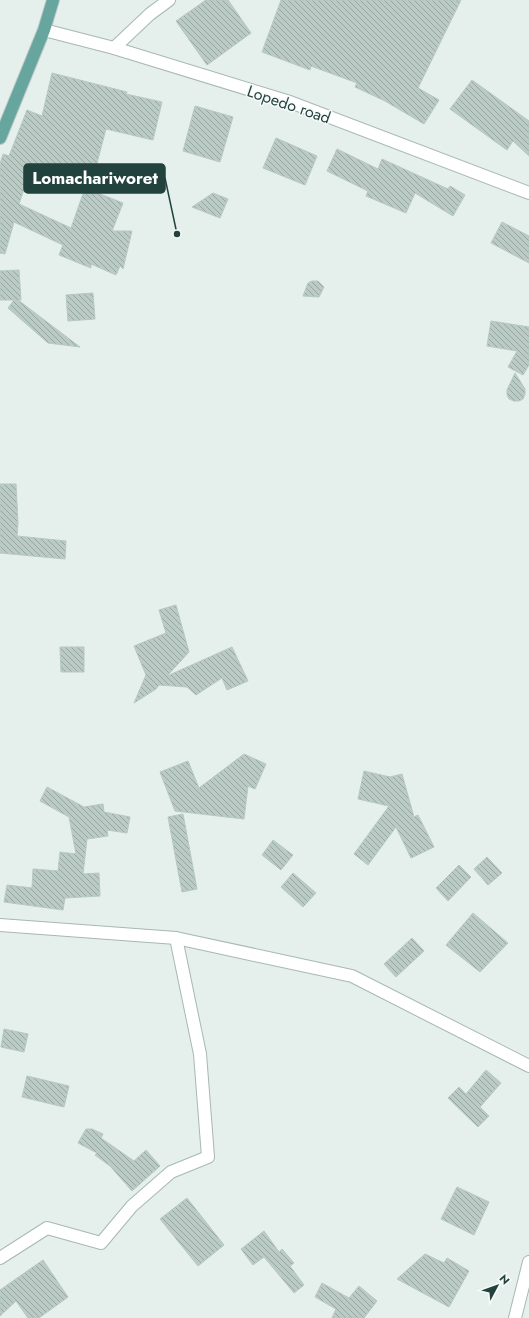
<svg xmlns="http://www.w3.org/2000/svg" width="529" height="1318" viewBox="0 0 529 1318" font-family="Jost,sans-serif">
  <defs>
    <pattern id="building-back-hatch" width="6" height="6" patternUnits="userSpaceOnUse"><rect width="6" height="6" fill="#bacac5"/><path d="M-1 5l2 2M0 0l6 6M5-1l2 2" fill="none" stroke="#97a6a1"/></pattern>
  </defs>
  <rect width="100%" height="100%" fill="#e5efec"/>
  <g fill="url(#building-back-hatch)" stroke="#b6c9c4">
    <polygon points="206,0 228,0 251,33 207,65 176,21"/>
    <polygon points="281,0 461,0 418,88 439,100 424,124 385,101 355,87 357,83 311,66 310,70 262,52"/>
    <polygon points="52,73 127,92 126,94 162,102 153,140 106,129 92,182 32,165 19,204 71,228 85,188 123,203 112,231 132,231 123,269 120,266 116,275 91,264 91,268 59,255 63,245 14,222 5,254 0,253 0,164 3,154 9,156 27,110 42,116"/>
    <polygon points="472,80 529,121 529,156 513,141 507,150 450,109"/>
    <polygon points="195,106 233,117 220,162 183,151"/>
    <polygon points="276,138 317,156 305,185 263,168"/>
    <polygon points="337,149 378,169 382,159 448,189 450,186 465,195 453,216 415,193 406,213 366,196 368,191 327,171"/>
    <polygon points="213,193 228,199 220,218 192,207"/>
    <polygon points="502,222 529,236 529,263 491,243"/>
    <polygon points="19,270 21,300 18,300 80,347 48,343 8,308 14,300 0,300 0,271"/>
    <polygon points="312,281 318,281 324,287 319,297 303,296 308,283"/>
    <polygon points="93,293 95,319 68,321 66,295"/>
    <polygon points="491,321 529,327 529,365 523,375 508,367 517,351 487,346"/>
    <polygon points="515,373 525,389 525,394 523,399 519,401 514,401 509,399 507,395 507,390"/>
    <polygon points="0,484 16,484 18,523 17,536 66,541 65,559 0,553"/>
    <polygon points="176,605 189,652 167,676 232,647 248,681 227,690 222,678 196,695 187,687 159,685 156,689 134,703 146,675 134,646 166,633 159,610"/>
    <polygon points="60,647 84,647 84,672 61,672"/>
    <polygon points="244,754 266,764 255,789 248,786 244,819 175,811 160,772 188,761 199,788"/>
    <polygon points="364,771 390,777 402,774 414,817 418,815 434,847 411,858 396,827 368,865 354,854 389,806 358,799"/>
    <polygon points="47,787 84,807 103,804 104,812 130,817 127,833 107,830 108,836 87,839 83,874 99,873 100,896 65,898 63,910 4,902 7,885 32,888 33,869 58,871 60,852 76,854 69,817 40,801"/>
    <polygon points="183,814 197,889 182,892 168,817"/>
    <polygon points="273,840 293,855 281,870 262,855"/>
    <polygon points="487,857 502,873 488,885 474,869"/>
    <polygon points="459,865 471,877 448,901 436,888"/>
    <polygon points="293,873 316,893 303,907 281,887"/>
    <polygon points="473,913 508,943 480,972 446,945"/>
    <polygon points="412,938 424,951 396,977 384,964"/>
    <polygon points="4,1029 28,1034 24,1052 1,1047"/>
    <polygon points="486,1070 501,1083 480,1107 489,1116 478,1127 448,1098 459,1087 466,1094"/>
    <polygon points="27,1076 69,1086 64,1107 22,1097"/>
    <polygon points="86,1129 92,1129 103,1134 101,1138 134,1161 146,1150 160,1166 132,1191 110,1166 95,1155 97,1153 78,1143"/>
    <polygon points="457,1187 489,1202 474,1235 441,1219"/>
    <polygon points="187,1198 224,1245 198,1266 160,1219"/>
    <polygon points="264,1231 279,1252 282,1249 294,1263 290,1266 304,1285 294,1293 264,1257 253,1265 241,1249"/>
    <polygon points="425,1254 444,1263 447,1258 469,1271 449,1307 397,1279"/>
    <polygon points="43,1260 68,1297 39,1318 28,1318 16,1301 0,1316 0,1290"/>
    <polygon points="322,1283 349,1298 359,1286 377,1301 364,1318 332,1318 336,1309 315,1297"/>
  </g>
  <g fill="none" stroke-linecap="round" stroke-linejoin="round">
    <g stroke="#a7b8b4" stroke-width="14">
      <g id="minor">
        <polyline points="44,30 114,48 290,102 529,193"/>
        <polyline points="114,48 150,14 169,0"/>
        <polyline points="0,925 176,938 352,976 529,1066"/>
        <polyline points="0,1258 47,1228 101,1243 132,1206 171,1172 208,1157 200,1054 176,938"/>
        <polyline points="515,1318 529,1262"/>
      </g>
    </g>
    <g stroke="#c1cac9" stroke-width="14">
      <polyline id="major" points="0,138 44,30 53,0"/>
    </g>
    <use href="#minor" stroke="#fff" stroke-width="12"/>
    <use href="#major" stroke="#67a69f" stroke-width="12"/>
  </g>
  <g text-anchor="middle" stroke-width="3" stroke-linejoin="round" paint-order="stroke">
    <g font-size="16" fill="#22423e" stroke="#f6fbf9">
      <text transform="translate(289 104) rotate(19)" y="6">Lopedo road</text>
    </g>
  </g>
  <path fill="none" stroke="#22423e" stroke-width="1.5" d="M177 234L165 178"/>
  <circle fill="#22423e" stroke="#f6fbf9" stroke-width="1.5" cx="177" cy="234" r="4"/>
  <rect fill="#22423e" stroke="#22423e" stroke-width="1.5" x="24" y="164" width="141" height="29" rx="4"/>
  <g font-size="17" text-anchor="middle" font-weight="bold" fill="#fff">
    <text x="95" y="184">Lomachariworet</text>
  </g>
  <g transform="translate(497 1286) rotate(49)" stroke="#f6fbf9" stroke-width="3" paint-order="stroke">
  <path d="M0-3L7 15L0 10L-7 15Z" fill="#22423e"/>
  <text y="-6" font-size="11" font-weight="bold" text-anchor="middle" fill="#22423e">N</text>
  </g>
</svg>
